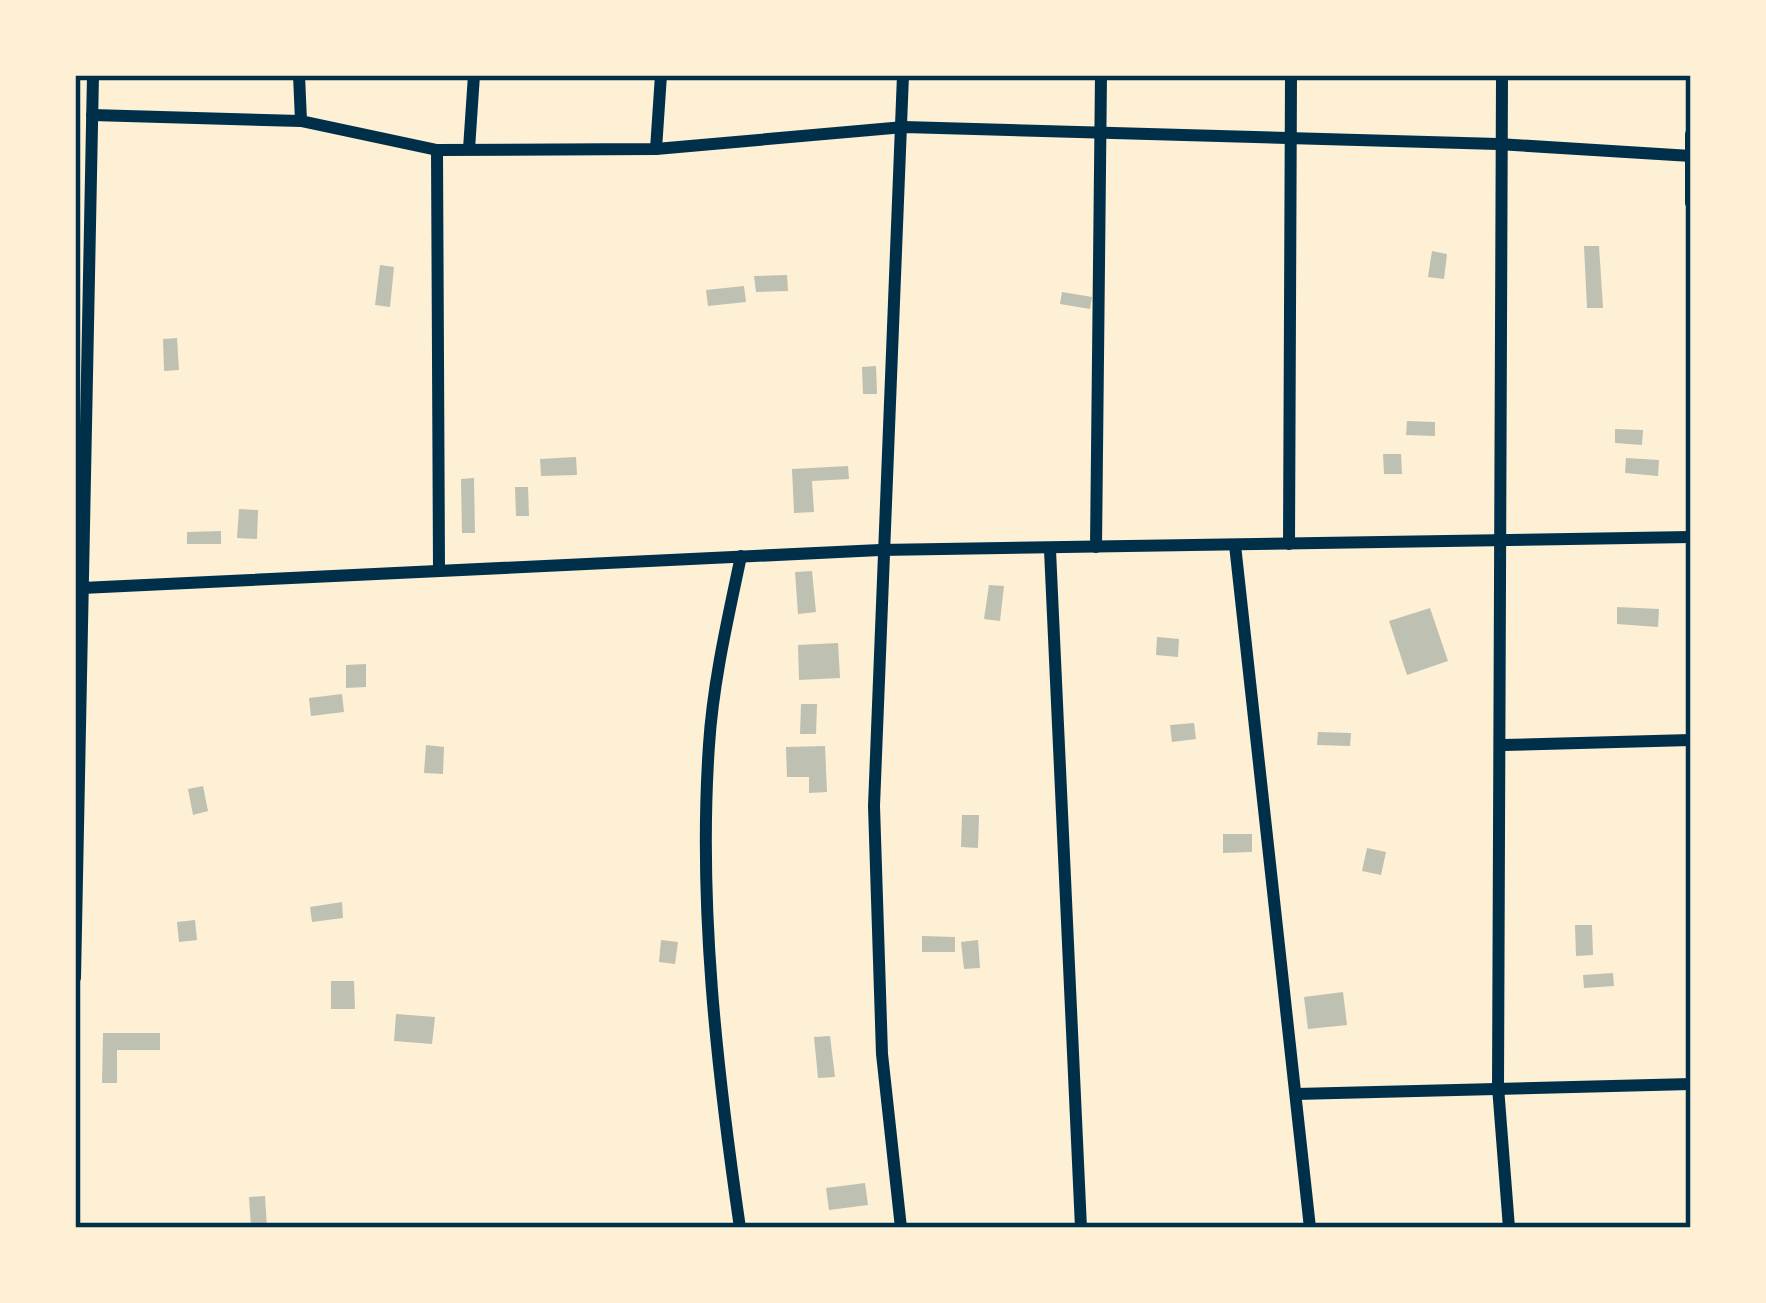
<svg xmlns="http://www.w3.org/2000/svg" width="1766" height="1303" viewBox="0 0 1766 1303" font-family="Mulish,sans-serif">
  <rect width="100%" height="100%" fill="#fdf0d5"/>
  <g fill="#bec0b2">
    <polygon points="1584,246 1599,246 1603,308 1587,308"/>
    <polygon points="1432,251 1447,254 1444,279 1428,277"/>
    <polygon points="380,265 394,267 390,307 375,305"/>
    <polygon points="787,275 788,291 756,292 754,276"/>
    <polygon points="744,286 746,302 708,306 706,290"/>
    <polygon points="1062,292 1092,297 1090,309 1060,304"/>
    <polygon points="177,338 179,370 164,371 163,339"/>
    <polygon points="876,366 877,394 863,394 862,367"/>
    <polygon points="1407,421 1435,422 1435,436 1406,435"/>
    <polygon points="1615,429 1643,430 1642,445 1615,443"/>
    <polygon points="1383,454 1401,454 1402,474 1384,474"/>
    <polygon points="576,457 577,475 541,476 540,459"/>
    <polygon points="1626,458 1659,460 1658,476 1625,473"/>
    <polygon points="848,466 849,479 812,481 814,512 794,513 792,469"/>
    <polygon points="474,478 475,533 462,533 461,479"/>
    <polygon points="515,487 528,487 529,516 516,516"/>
    <polygon points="239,509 258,510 257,539 237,538"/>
    <polygon points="221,531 221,544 187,544 187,532"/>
    <polygon points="812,571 816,612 798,614 795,572"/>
    <polygon points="989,585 1004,586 1000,621 984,619"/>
    <polygon points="1617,607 1659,609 1658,627 1617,624"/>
    <polygon points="1430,608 1448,661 1407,675 1389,621"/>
    <polygon points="1157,637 1179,639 1178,657 1156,655"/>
    <polygon points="838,643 840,678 799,680 798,645"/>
    <polygon points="366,664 366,687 346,688 346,665"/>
    <polygon points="342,694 344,712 311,716 309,698"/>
    <polygon points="801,704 817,704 816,734 800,734"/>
    <polygon points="1194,723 1196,739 1172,742 1170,725"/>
    <polygon points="1318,732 1351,733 1350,746 1317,745"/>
    <polygon points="426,745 444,747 443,774 424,773"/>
    <polygon points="825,746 827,792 809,793 809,777 787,777 786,747"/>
    <polygon points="203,786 208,811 193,815 188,789"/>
    <polygon points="962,815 979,815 978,848 961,847"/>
    <polygon points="1223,834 1252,834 1252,852 1223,853"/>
    <polygon points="1367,848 1386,852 1381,875 1362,871"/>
    <polygon points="342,902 343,918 312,922 310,907"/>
    <polygon points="195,920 197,940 179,942 177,922"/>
    <polygon points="1575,925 1592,925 1593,955 1576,956"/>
    <polygon points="922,936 955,937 955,952 922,952"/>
    <polygon points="661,940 678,942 675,964 659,962"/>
    <polygon points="978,940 980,968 964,969 961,942"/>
    <polygon points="1613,973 1614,986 1584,988 1583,975"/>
    <polygon points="331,981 354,981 355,1009 331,1009"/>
    <polygon points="1343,992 1347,1025 1308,1029 1304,997"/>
    <polygon points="396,1014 435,1017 432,1044 394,1041"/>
    <polygon points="103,1033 160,1033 160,1050 117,1050 117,1083 102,1083"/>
    <polygon points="830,1036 835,1077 818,1078 814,1037"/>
    <polygon points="865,1183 868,1205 829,1210 826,1188"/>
    <polygon points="265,1196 267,1228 251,1228 249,1197"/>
  </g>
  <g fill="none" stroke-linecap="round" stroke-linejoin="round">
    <g stroke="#003049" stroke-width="12">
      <polyline points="299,75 301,121"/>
      <polyline points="1502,75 1498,1087 1509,1228"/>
      <polyline points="92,115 301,121 437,150 656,149 904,127 1498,144 1691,156"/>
      <polyline points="1691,134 1691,203"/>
      <polyline points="469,149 474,75"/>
      <polyline points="656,149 661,75"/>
      <polyline points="437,150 439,569"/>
      <polyline points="1289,544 1291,75"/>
      <polyline points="1235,545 1310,1228"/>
      <polyline points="1096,547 1101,75"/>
      <polyline points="1050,550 1081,1228"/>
      <polyline points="82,588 880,550 1691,537"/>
      <polyline points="1503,745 1691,740"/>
      <polyline points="75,978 93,75"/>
      <polyline points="1296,1094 1691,1084"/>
      <path d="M 740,1228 C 717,1070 698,905 709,745 C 713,682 728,618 741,556"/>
      <polyline points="901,1228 882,1054 874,806 903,75"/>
    </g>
  </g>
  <rect width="1766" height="1303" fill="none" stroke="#fdf0d5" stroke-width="156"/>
  <rect x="78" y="78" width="1610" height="1147" fill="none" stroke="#003049" stroke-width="4.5"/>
</svg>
